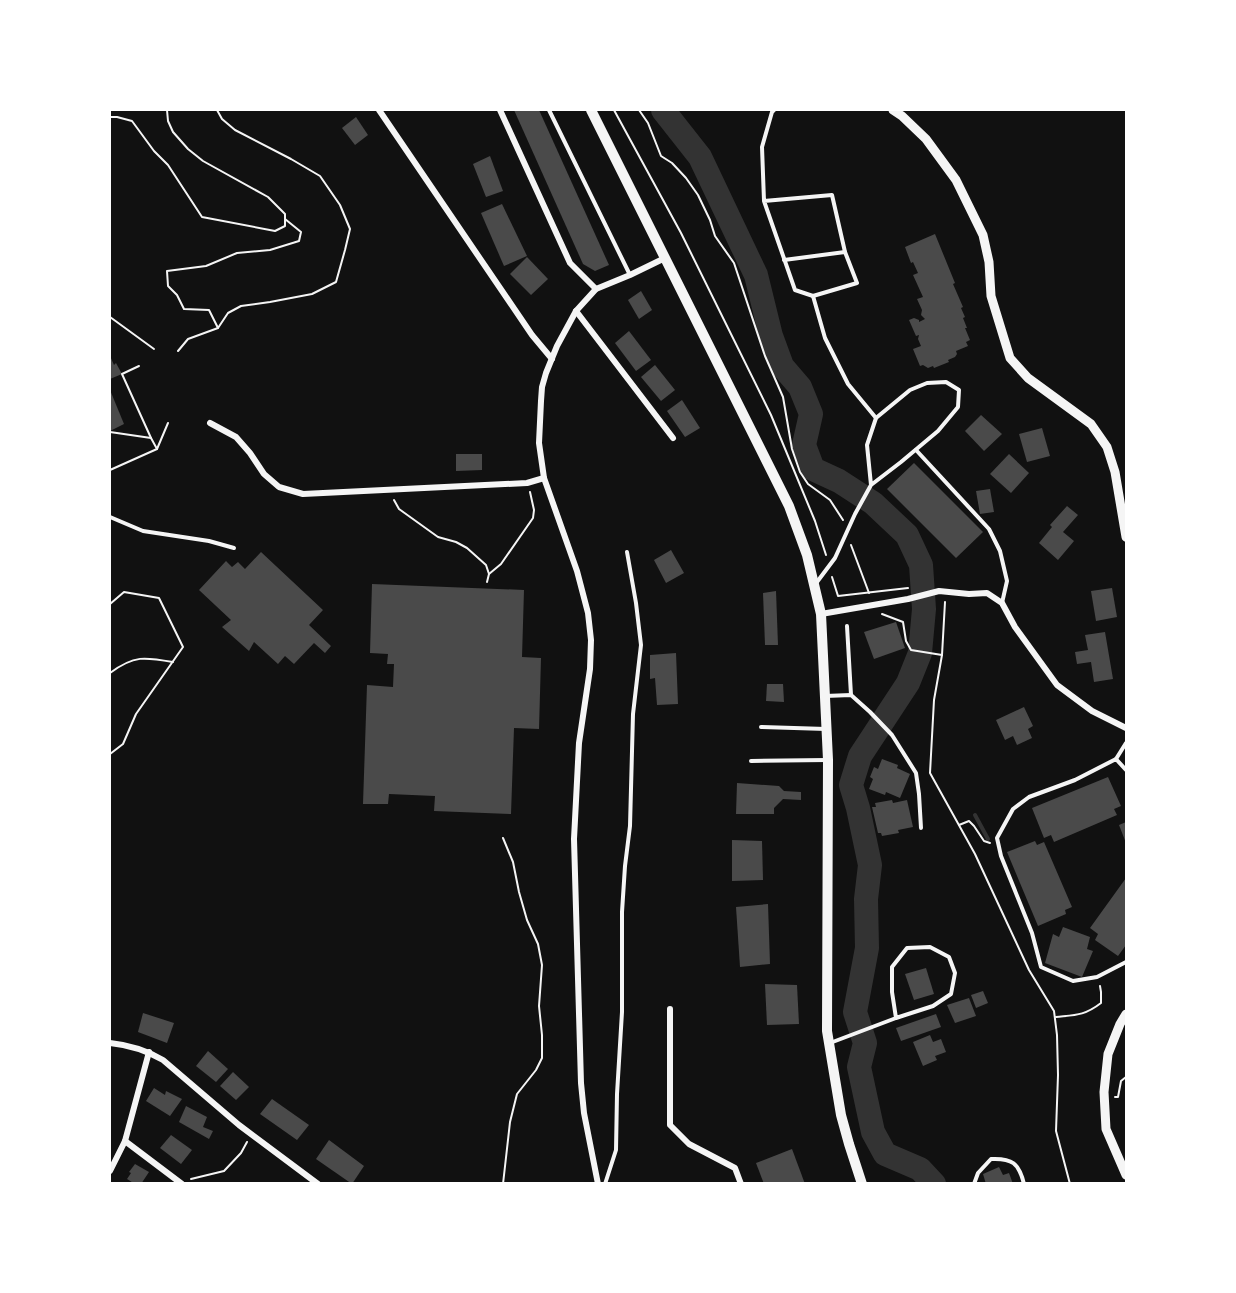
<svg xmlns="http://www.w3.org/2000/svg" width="1236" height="1293" viewBox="0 0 1236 1293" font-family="Roboto,sans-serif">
  <rect width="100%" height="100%" fill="#111"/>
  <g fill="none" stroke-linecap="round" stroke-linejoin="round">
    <polyline stroke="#333" stroke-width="4" points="975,815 988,839"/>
    <polyline stroke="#333" stroke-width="24" points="663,110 700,157 756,275 771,336 782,366 800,387 811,414 804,445 813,469 839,481 873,503 907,535 921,565 924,609 920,653 908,683 860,756 851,785 858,808 870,865 866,899 867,948 855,1012 865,1043 859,1067 873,1132 885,1154 920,1169 934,1184"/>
  </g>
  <g fill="#4a4a4a">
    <polygon points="514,110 539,110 609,265 595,271 583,264"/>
    <polygon points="356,117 368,135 355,145 342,128"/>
    <polygon points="490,156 503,191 486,197 473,164"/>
    <polygon points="502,204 527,256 504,266 481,213"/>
    <polygon points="935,234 955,283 953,284 963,307 961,308 965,317 963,318 967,328 965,328 970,340 966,342 968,346 956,351 957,354 955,357 948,360 949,362 934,368 933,366 928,368 923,365 920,366 913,349 921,346 918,339 919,335 916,336 909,320 914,318 919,320 919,322 925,319 921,315 922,310 917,299 923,297 913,275 918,273 913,262 911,263 905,247"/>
    <polygon points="527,257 548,279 531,295 510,274"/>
    <polygon points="641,291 652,310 639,319 628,300"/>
    <polygon points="629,331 651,360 636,371 615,343"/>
    <polygon points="110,356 114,365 116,363 122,374 110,379"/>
    <polygon points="655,365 675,390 661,401 641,377"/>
    <polygon points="110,390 124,424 110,431"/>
    <polygon points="682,400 700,428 685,437 667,411"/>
    <polygon points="981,415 1002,434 984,451 965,431"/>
    <polygon points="1042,428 1050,456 1027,462 1019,434"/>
    <polygon points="456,454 482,454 482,470 456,471"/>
    <polygon points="1009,454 1029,473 1011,493 990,474"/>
    <polygon points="914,463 983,532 956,558 887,489"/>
    <polygon points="990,489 994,512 980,514 976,491"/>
    <polygon points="1067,506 1078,515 1063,532 1074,541 1058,560 1039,543 1052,527 1050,525"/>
    <polygon points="671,550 684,573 666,583 654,560"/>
    <polygon points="261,552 323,610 309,625 331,646 325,653 314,643 294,664 285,656 278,664 254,642 249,651 222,627 231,620 199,590 226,561 232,567 238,562 245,569"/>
    <polygon points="372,584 524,590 522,657 541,658 539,729 514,728 511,814 434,811 435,796 389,794 388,804 363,804 367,685 393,687 394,664 387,664 388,654 370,653"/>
    <polygon points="1112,588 1117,617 1096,621 1091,591"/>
    <polygon points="776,591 778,645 765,645 763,593"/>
    <polygon points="896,622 905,648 874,659 864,632"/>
    <polygon points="1105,632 1113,679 1094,682 1091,662 1077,664 1075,652 1088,650 1085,635"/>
    <polygon points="676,653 678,704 657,705 655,678 650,679 650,655"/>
    <polygon points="767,684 783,684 784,702 766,701"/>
    <polygon points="1024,707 1033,726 1028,729 1032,738 1017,745 1013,736 1005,740 996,720"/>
    <polygon points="882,759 898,765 897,768 910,774 900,798 886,792 885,795 869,789 873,779 870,777 874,767 878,769"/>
    <polygon points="1108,777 1121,806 1114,809 1117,815 1054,842 1051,835 1044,838 1032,808"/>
    <polygon points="737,783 779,786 784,791 801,792 801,800 783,799 774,808 774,814 736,814"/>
    <polygon points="892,800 893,803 907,800 913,827 898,830 899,833 882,836 881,833 878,833 872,807 876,807 875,803"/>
    <polygon points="1126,822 1126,843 1119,825"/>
    <polygon points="732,840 762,841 763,880 732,881"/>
    <polygon points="1035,841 1037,845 1044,842 1072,907 1065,910 1066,914 1038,926 1007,852"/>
    <polygon points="1126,878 1126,945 1118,956 1095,940 1098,934 1090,928"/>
    <polygon points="768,904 770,964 740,967 736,907"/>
    <polygon points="1063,927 1090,937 1087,949 1093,951 1082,977 1045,963 1053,934 1059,937"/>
    <polygon points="926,968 934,994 914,1000 905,974"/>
    <polygon points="765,984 797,985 799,1024 767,1025"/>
    <polygon points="983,991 988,1003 976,1008 971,995"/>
    <polygon points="969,998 976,1016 955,1023 947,1005"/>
    <polygon points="143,1013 174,1023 167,1043 138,1032"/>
    <polygon points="936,1014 941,1027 901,1041 896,1028"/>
    <polygon points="930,1035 933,1042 941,1039 946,1052 935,1056 937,1060 923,1066 913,1042"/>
    <polygon points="208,1051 228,1069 216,1082 196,1066"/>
    <polygon points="233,1072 249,1087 236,1100 220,1086"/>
    <polygon points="154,1088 165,1095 166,1091 182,1099 170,1116 146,1101"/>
    <polygon points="272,1099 309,1125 297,1140 260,1114"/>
    <polygon points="186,1106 207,1117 203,1127 213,1131 209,1139 179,1122"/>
    <polygon points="171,1135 192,1150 181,1164 160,1148"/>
    <polygon points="329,1140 364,1166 352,1184 316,1159"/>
    <polygon points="792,1149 805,1184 764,1184 756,1163"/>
    <polygon points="135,1164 149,1172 141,1184 135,1184 127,1179 131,1173 129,1172"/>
    <polygon points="999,1167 1003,1175 1009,1173 1013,1184 986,1184 983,1174"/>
  </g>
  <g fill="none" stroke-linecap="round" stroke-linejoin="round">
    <g stroke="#f5f5f5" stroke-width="2">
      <polyline points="217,110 222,119 235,130 291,159 320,176 340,205 350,229 345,250 336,282 312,294 270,302 241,306 228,313 218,328"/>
      <polyline points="614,110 681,233 771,415 815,521 826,555"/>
      <polyline points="639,110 648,123 661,156 672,163 686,178 698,195 710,220 715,236 734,263 765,356 783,397 792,449 800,472 808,484 830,500 843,520"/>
      <polyline points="110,117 117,117 132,121 154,151 168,165 202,217 275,231 285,226 285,214 268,197 203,161 188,149 173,132 168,121 167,110"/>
      <polyline points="110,317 154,349"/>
      <polyline points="178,351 188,339 218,328 209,310 184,309 177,295 168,286 167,271 206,266 237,253 270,250 299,241 301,232 285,219"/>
      <polyline points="139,366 122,374 151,438"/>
      <polyline points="110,432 151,438 157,449"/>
      <polyline points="110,470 157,449 168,423"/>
      <polyline points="394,500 399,509 438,537 456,542 467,548 486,565 489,574 487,582"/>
      <polyline points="851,545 869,593"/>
      <polyline points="489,574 501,564 533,518 534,510 530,492"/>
      <polyline points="832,577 838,596 908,588"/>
      <polyline points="945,602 942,655 934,700 930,773 975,854 1029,970 1054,1011 1057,1035 1058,1075 1056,1131 1070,1184"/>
      <polyline points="110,604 124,592 159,598 183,647 136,714 123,744 110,754"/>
      <polyline points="882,614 903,622 906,641 911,650 942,655"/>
      <path d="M 110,673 C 134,655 145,657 173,662"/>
      <polyline points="959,825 969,821 974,826 984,841 990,843"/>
      <polyline points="503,838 513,862 519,892 527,920 538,944 542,965 539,1006 542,1035 542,1058 536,1070 517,1094 510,1122 503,1184"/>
      <path d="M 1056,1017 C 1075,1015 1084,1016 1101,1003 L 1101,992 L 1100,986"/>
      <polyline points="1115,1097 1118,1097 1121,1081 1126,1077"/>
      <polyline points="191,1179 224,1171 241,1153 247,1142"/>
    </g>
    <g stroke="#f5f5f5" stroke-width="4">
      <polyline points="549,110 630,275"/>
      <polyline points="764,201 832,195 845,252 857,283 813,296 795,290 764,201 762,147 772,112 774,110"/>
      <polyline points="784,260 845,252"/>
      <polyline points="813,296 825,338 848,384 876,418"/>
      <polyline points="916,450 989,529 1000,551 1007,581 1002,603"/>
      <polyline points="110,517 143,531 209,541 234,548"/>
      <polyline points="817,582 835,558 855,514 871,485 901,462 938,431 958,407 959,390 946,382 927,383 910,390 876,418 867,445 871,485"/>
      <polyline points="847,626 851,695"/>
      <polyline points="825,696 851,695 870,712 892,735 916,773 919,794 921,828"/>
      <polyline points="761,727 826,729"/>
      <polyline points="1116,759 1126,743"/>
      <polyline points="751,761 827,760"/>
      <polyline points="1126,770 1116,759 1075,780 1029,797 1013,809 997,838 1001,856 1032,933 1041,967 1073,981 1097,977 1126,962"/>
      <polyline points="830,1043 896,1018 933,1006 951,994 955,973 949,957 930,947 907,948 892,967 892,992 896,1018"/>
      <polyline points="605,1184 616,1150 617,1094 622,1012 622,912 625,866 630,826 633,714 641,645 636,603 627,552"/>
      <path d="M 974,1184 L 978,1173 L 991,1159 C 1012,1158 1019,1163 1024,1184"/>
    </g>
    <g stroke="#f5f5f5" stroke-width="6">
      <polyline points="379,110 532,335 552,359"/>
      <polyline points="500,110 570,263 596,289"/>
      <polyline points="576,311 673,438"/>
      <polyline points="210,423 236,437 250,453 264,474 279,487 303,494 527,483 544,478 539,443 541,401 542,387 546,373 557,346 576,311 596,289 630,275 665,258"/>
      <polyline points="544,478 577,571 588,613 591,640 590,669 579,743 574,839 581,1083 584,1113 598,1184"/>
      <polyline points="821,614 908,599 939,591 969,594 987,593 1002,603 1015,627 1057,685 1092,711 1126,728"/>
      <polyline points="670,1009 670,1125 689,1144 735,1168 741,1184"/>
      <path d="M 110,1043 C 129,1045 146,1050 163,1060 L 239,1125 L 318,1184"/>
      <polyline points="125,1141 182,1184"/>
      <polyline points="110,1171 125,1141 149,1052"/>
    </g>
    <g stroke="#f5f5f5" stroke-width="9">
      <polyline points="893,110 902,116 926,139 956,180 983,235 989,262 991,296 1010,358 1028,378 1091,424 1107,447 1115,472 1126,537"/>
      <polyline points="1126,1014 1120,1024 1108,1054 1104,1092 1106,1129 1126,1175"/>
    </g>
    <polyline stroke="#f5f5f5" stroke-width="10" points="591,110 789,506 807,555 821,614 828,760 827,1031 841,1115 849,1144 862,1184"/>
  </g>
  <rect width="1236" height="1293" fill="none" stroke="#ffffff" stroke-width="222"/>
</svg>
